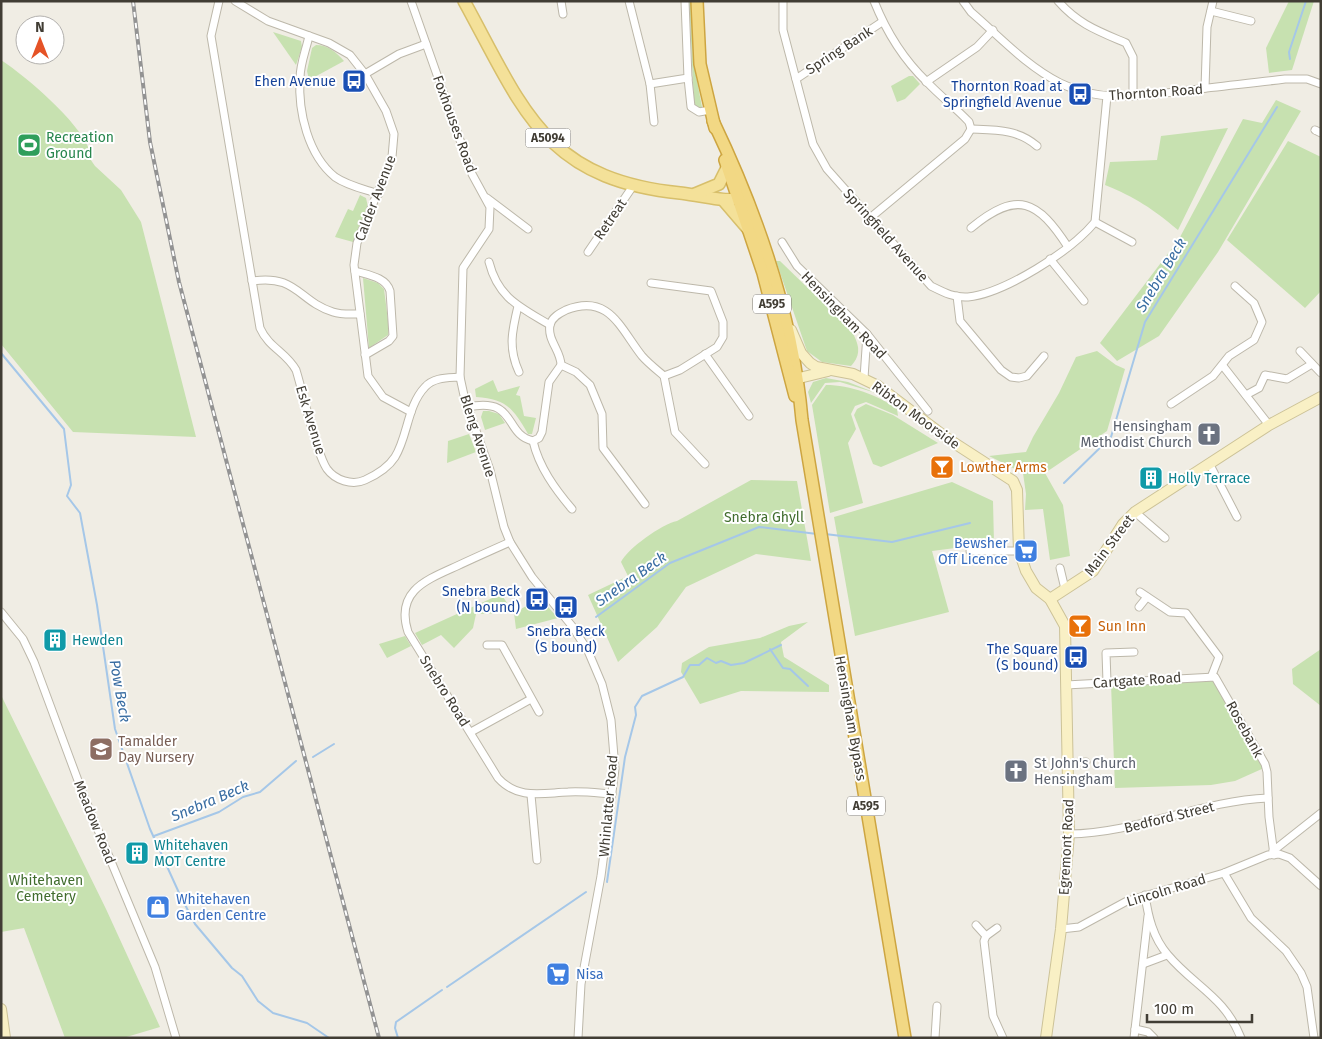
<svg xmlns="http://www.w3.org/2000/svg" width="1322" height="1039" viewBox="0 0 1322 1039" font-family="'Fira Sans',sans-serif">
  <rect width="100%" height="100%" fill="#f0ede4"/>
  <g fill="#c7e1b0">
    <polygon points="689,1 692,1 693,60 702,107 700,109 695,107 694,103"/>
    <polygon points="1289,1 1314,1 1292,70 1269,73 1266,48"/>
    <polygon points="273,32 301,41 302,47 296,65"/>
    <path d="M 316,45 C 328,45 336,52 344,61 L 309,80 L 307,71 L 312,48 Z"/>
    <path d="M 1,60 C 27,77 78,121 89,149 L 86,153 L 95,166 L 121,190 L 141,222 L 196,437 L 73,432 L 1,344 Z"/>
    <polygon points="909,76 913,76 920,84 905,99 897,102 891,86"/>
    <polygon points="1276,100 1301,111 1218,252 1159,336 1117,361 1100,343 1179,239 1243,119 1262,123"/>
    <path d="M 1228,128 L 1178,230 C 1153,209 1135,197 1105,185 L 1110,162 L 1157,160 L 1161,136 Z"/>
    <polygon points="1288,141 1321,157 1321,291 1305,308 1227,240"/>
    <polygon points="360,195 366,198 368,207 353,242 335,237 348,209 353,211"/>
    <path d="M 776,261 L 780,261 L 851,330 C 859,344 862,354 851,366 L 822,362 L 807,351 Z"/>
    <polygon points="363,278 378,283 384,289 389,328 388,335 369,348"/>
    <polygon points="1097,351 1116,365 1125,369 1107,431 1045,473 1063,505 1070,556 1050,560 1043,509 1025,510 1026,494 1023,473 989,456 1026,452 1033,437 1059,393 1076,357"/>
    <polygon points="826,378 848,382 876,393 840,382 825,383 811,403 808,392 813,382"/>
    <path d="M 493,380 L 498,392 L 520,386 L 516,395 L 520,396 L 524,416 L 536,418 L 532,434 L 528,434 C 513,408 506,399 476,397 L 475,389 Z"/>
    <path d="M 826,385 C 850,385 878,395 897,409 L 898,416 L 866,402 L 855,406 L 851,414 L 856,429 L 848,443 L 863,503 L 830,513 L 812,405 Z"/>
    <polygon points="866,404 893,415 938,443 881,467 873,464 854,415 857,409"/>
    <polygon points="483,411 489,411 499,414 505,423 485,430 481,417"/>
    <polygon points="469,434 476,452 447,463 448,441"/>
    <path d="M 751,480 L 797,481 L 811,561 L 756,554 L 686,587 L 657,627 L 618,662 L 588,595 L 628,576 L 621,562 C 627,549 662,524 677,521 Z"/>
    <polygon points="952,482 993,501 994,543 932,551 949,612 855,636 834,517"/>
    <polygon points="501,594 514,613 540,598 558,618 516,629 514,613 476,614 473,628 454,648 441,635 422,645 415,633"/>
    <polygon points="808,622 781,642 784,657 829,685 829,692 741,691 700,704 681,672 682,663 709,647 760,638 789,626"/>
    <polygon points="405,636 411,646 387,658 379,644"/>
    <polygon points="1321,649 1321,706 1293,684 1292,669"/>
    <polygon points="1209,679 1214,682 1264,768 1235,781 1211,785 1115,788 1111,684"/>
    <polygon points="1,695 106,909 160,1027 123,1038 65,1038 24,928 1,932"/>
  </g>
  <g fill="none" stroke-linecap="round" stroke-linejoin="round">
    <g stroke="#a5c7e8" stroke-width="2">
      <polyline points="1290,59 1289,52 1306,1"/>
      <polyline points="1,353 64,429 71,485 67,496 80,513 97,605 115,729 150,829 180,895 195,924 232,968 242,976 258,1001 273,1013 307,1023 329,1038"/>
      <polyline points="1064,483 1111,437 1145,322 1277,107"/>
      <polyline points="825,534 892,542 970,523"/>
      <polyline points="596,617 670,563 759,527 817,534"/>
      <polyline points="770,649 783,668 790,669 808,686"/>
      <polyline points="313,757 334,744"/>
      <polyline points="154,836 219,812 243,797 260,792 296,761"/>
      <polyline points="607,882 625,757 636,715 635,707 642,696 683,677 690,665 699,665 707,658 716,663 721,661 731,665 744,663 781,645"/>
      <polyline points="447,987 586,892"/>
      <polyline points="398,1038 395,1028 396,1022 442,990"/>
    </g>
    <g stroke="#bdb8aa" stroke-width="9">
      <g id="minor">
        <path d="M 219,1 L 211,36 L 260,328 C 269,348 286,352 296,370 C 303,392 316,453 327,469 C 335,480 352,486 365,480 C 376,475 388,468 395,457 C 408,436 407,406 425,387 C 434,377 448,378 460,377"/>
        <polyline points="235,1 268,21 329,43 350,55 365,74 386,111 394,134 392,157 357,243 354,265 368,376 383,397 411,412"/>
        <polyline points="411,1 472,174 490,207 489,229 463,268 460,377 465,400 490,470 504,527 510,542 532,577 572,626 588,651 602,684 611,720 615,769 601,876 581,984 578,1038"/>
        <polyline points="561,1 563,14"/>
        <polyline points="629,1 650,84 688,78 685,1"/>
        <path d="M 783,1 L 783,30 L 813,144 L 827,169 L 931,286 C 943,292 954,298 968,297 C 1005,293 1071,251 1095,222 L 1107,96"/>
        <path d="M 874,1 C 886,31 904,60 927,82 C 940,96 956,108 969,122 L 971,129"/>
        <path d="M 963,1 L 971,12 C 999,36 1026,66 1060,83 C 1101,104 1146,95 1191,90 C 1222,86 1254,83 1285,79 L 1307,79 L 1321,84"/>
        <path d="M 1058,1 C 1078,24 1098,31 1126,43 L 1133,57 L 1133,96"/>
        <polyline points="1211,11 1251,21"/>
        <path d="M 309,36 C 306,50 300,64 300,78 C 298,112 308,155 335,177 C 348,186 364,189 379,194"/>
        <polyline points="365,74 399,54 426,44"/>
        <polyline points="688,78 691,107 699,112 710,110"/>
        <polyline points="796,79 882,22"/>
        <polyline points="926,82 977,47 993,30"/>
        <polyline points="650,84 654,122"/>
        <polyline points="1205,88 1207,27 1213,1"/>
        <path d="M 971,129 C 996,130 1017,129 1037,146"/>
        <polyline points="1315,130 1321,133"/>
        <polyline points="487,198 528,229"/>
        <polyline points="870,218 965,139 971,129"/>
        <polyline points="1095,222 1132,242"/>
        <path d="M 971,228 C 1018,189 1038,201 1068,247"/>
        <polyline points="782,242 797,266 867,334 928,411"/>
        <polyline points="588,252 633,186"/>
        <polyline points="1050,259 1084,301"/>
        <path d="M 489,262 C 498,298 520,307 550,325"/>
        <path d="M 355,271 C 368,275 386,277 390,291 L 393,336 L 389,341 L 365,355"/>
        <path d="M 252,281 C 297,274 298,301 333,312 C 342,315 351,314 360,314"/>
        <polyline points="957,296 960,321 1001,370 1011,377 1019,378 1027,376 1044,356"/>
        <path d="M 518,306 C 512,331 508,348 519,372"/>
        <polyline points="1300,351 1321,373"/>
        <polyline points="705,354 749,416"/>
        <polyline points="561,365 576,372 590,385 602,414 603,448 645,504"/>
        <polyline points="1223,366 1269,425"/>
        <polyline points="664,376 675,432 705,464"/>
        <polyline points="864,378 867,334"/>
        <polyline points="1246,395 1259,388 1265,375 1287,379 1312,364"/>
        <polyline points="1171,404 1213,376 1229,356 1254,340 1262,322 1254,303 1235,286"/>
        <path d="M 468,407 C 518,397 503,434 533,441 L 539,438 L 542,432 L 549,382 L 561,365 C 561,351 547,340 550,325 C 552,317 560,313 566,310 C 609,293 620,328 642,356 C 648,363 657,370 664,376 L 680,370 L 717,347 L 723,337 L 723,322 L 711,291 L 651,283"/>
        <path d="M 533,441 C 539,467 555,489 572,509"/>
        <polyline points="1209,463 1237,517"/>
        <polyline points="1135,512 1165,538"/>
        <path d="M 510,542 C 492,550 474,558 457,566 C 426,580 395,591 408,632 L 498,778 C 518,800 542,793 568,792 C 583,791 598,793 612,794"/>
        <polyline points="970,551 1019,551"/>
        <polyline points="1060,568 1065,589"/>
        <polyline points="1140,592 1170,612 1186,613 1219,657 1212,675"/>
        <polyline points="1139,607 1147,597"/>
        <polyline points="1,612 23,639 34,662 83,794 155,967 176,1038"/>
        <polyline points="487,645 502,645 539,712"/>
        <polyline points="1107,682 1106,653 1134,652"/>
        <polyline points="1066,685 1215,677 1265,764 1267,772 1269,817 1274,855"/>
        <polyline points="471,732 531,699"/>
        <polyline points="1067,763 1086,762"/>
        <polyline points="531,795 537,860"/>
        <path d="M 1069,834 C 1137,833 1200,801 1268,798"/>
        <polyline points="1273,851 1321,813"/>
        <polyline points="1224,873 1251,918 1286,951 1301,973 1307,987 1314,1038"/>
        <path d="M 1145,895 C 1148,916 1153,938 1168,955 C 1194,986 1225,997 1241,1038"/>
        <polyline points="976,925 986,936"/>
        <polyline points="997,928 986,936 984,941 993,1016 1003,1038"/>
        <polyline points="1061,929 1079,927 1127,901 1224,873 1268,855 1279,854 1290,858 1321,886"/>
        <polyline points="1143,964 1167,955"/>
        <polyline points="1135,1029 1148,1032 1154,1038"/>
        <polyline points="935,1038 937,1006"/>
        <polyline points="1134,1038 1148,916"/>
      </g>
    </g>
    <g stroke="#ccc297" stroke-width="12">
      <g id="secondary">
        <polyline points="791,330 801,353 810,363 816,367 853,374 878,386 948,439 1013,481 1017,490 1019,551 1026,571 1036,588 1050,599 1065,626 1069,834 1061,929 1046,1038"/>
        <polyline points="791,380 828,371"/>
        <polyline points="1050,599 1093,571 1123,524 1135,512 1269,425 1321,397"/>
        <polyline points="1,1009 5,1038"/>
      </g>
    </g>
    <g stroke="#d7bf6b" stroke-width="14">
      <g id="primary">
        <path d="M 464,1 C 523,108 543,179 680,193 C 692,194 728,203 735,198 L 740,188"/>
        <polyline points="695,194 719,184 727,168"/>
        <polyline points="724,201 748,229"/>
      </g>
    </g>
    <g stroke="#cda541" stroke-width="14">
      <g id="trunk">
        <polyline points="697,1 700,64 715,128"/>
        <path d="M 713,121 C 758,215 793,316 802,420 L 905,1038"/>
        <polyline points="725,160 763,273 795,396"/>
      </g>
    </g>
    <use href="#minor" stroke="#fff" stroke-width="7"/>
    <use href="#secondary" stroke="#f9f0c5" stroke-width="10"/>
    <use href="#primary" stroke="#f4e199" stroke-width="11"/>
    <use href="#trunk" stroke="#f2d884" stroke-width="11"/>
    <g stroke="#939393" stroke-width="4">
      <polyline id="rail" points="133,1 150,142 179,282 379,1038"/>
    </g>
    <use href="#rail" stroke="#fff" stroke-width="2" stroke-dasharray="5.5" stroke-linecap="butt"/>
  </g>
  <defs>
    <g id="bus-square" transform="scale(1.25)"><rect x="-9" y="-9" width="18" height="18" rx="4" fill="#1a4fb4" stroke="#fff"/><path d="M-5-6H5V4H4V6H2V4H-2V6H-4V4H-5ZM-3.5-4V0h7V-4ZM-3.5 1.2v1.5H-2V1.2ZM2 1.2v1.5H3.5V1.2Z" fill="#fff"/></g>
    <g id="stadium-square" transform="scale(1.25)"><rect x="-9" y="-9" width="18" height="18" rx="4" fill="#2e9e5b" stroke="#fff"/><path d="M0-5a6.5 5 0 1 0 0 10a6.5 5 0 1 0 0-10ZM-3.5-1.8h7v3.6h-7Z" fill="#fff"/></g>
    <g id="church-square" transform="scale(1.25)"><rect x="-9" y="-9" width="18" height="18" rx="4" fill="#6b7280" stroke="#fff"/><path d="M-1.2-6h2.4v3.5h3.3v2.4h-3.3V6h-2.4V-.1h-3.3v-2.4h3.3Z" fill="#fff"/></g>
    <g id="bar-square" transform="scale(1.25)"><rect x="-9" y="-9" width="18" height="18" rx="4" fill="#e8710a" stroke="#fff"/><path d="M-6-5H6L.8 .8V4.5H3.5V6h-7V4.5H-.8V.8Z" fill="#fff"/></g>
    <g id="building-square" transform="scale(1.25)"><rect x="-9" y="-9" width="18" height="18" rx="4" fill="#0f9aa8" stroke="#fff"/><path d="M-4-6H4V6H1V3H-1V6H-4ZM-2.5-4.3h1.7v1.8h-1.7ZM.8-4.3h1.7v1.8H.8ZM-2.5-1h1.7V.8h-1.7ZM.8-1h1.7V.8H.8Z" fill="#fff"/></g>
    <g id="supermarket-square" transform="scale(1.25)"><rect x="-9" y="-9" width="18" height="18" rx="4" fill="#3f7fe0" stroke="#fff"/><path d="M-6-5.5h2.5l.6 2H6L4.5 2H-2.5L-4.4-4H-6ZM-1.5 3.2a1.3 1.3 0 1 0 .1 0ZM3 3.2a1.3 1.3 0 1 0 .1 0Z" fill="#fff"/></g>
    <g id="school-square" transform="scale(1.25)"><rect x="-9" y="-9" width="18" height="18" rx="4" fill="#8d6e63" stroke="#fff"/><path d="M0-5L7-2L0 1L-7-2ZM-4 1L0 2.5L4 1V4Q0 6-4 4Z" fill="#fff"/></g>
    <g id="shop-square" transform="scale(1.25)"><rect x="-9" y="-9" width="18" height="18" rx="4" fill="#3f7fe0" stroke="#fff"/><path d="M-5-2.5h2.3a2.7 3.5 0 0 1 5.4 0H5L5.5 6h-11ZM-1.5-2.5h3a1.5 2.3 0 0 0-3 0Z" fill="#fff"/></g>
  </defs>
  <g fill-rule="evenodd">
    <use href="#bus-square" x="354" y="81"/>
    <use href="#bus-square" x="1080" y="94"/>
    <use href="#stadium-square" x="29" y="145"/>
    <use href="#church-square" x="1209" y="434"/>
    <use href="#bar-square" x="942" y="467"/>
    <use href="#building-square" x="1151" y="478"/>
    <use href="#supermarket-square" x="1026" y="551"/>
    <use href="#bus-square" x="537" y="599"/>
    <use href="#bus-square" x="566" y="607"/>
    <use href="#bar-square" x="1080" y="626"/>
    <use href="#building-square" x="55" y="640"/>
    <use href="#bus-square" x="1076" y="657"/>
    <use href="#school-square" x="101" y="749"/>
    <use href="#church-square" x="1016" y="771"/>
    <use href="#building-square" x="137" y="853"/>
    <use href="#shop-square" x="158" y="907"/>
    <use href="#supermarket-square" x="558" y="974"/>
  </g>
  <g text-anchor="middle" stroke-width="4" stroke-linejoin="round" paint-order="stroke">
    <g fill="#fff" stroke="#7a7771" stroke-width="1">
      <rect x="525.5" y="128.5" width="45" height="19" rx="4"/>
      <rect x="753" y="294.5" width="38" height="19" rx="4"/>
      <rect x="847" y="796.5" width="38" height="19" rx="4"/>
    </g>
    <g font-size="12" font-weight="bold" fill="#413d34">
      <text x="548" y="142">A5094</text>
      <text x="772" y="308">A595</text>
      <text x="866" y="810">A595</text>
    </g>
    <g font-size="14" fill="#413d34" stroke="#fff">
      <text transform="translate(839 50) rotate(-33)" y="5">Spring Bank</text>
      <text transform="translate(1156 92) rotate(-4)" y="5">Thornton Road</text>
      <text transform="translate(455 124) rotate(70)" y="5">Foxhouses Road</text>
      <text transform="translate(375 198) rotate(-69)" y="5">Calder Avenue</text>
      <text transform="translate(610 219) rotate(-56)" y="5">Retreat</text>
      <text transform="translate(886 235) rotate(48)" y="5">Springfield Avenue</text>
      <text transform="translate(844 315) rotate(46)" y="5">Hensingham Road</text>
      <text transform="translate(916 415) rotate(36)" y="5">Ribton Moorside</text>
      <text transform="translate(311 420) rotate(73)" y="5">Esk Avenue</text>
      <text transform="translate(478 436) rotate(72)" y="5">Bleng Avenue</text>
      <text transform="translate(1109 545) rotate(-53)" y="5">Main Street</text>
      <text transform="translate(1137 680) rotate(-4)" y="5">Cartgate Road</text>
      <text transform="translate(445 691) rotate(58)" y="5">Snebro Road</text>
      <text transform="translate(851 718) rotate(80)" y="5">Hensingham Bypass</text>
      <text transform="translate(1245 729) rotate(61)" y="5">Rosebank</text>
      <text transform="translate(608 806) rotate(-85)" y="5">Whinlatter Road</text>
      <text transform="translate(1169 817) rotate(-14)" y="5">Bedford Street</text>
      <text transform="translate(95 822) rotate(68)" y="5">Meadow Road</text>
      <text transform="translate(1066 847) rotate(-87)" y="5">Egremont Road</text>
      <text transform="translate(1166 890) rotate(-17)" y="5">Lincoln Road</text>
    </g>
    <g font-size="14" fill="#164399" stroke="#fff" text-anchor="end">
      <text x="336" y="86">Ehen Avenue</text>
      <text x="1062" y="91">Thornton Road at<tspan x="1062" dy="16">Springfield Avenue</tspan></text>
      <text x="520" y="596">Snebra Beck<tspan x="520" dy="16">(N bound)</tspan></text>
      <text x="566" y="636" text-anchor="middle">Snebra Beck<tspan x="566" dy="16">(S bound)</tspan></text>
      <text x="1058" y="654">The Square<tspan x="1058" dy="16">(S bound)</tspan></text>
    </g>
    <g font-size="14" fill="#27864d" stroke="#fff" text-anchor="start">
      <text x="46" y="142">Recreation<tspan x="46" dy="16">Ground</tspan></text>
    </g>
    <g font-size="14" fill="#5b616d" stroke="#fff" text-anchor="end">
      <text x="1192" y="431">Hensingham<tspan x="1192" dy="16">Methodist Church</tspan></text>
      <text x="1034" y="768" text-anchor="start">St John's Church<tspan x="1034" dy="16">Hensingham</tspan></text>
    </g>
    <g font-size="14" fill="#c56008" stroke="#fff" text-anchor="start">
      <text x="960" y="472">Lowther Arms</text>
      <text x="1098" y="631">Sun Inn</text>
    </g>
    <g font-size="14" fill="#0d838f" stroke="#fff" text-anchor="start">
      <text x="1168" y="483">Holly Terrace</text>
      <text x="72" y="645">Hewden</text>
      <text x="154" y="850">Whitehaven<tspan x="154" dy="16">MOT Centre</tspan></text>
    </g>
    <g font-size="14" fill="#416d2e" stroke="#fff">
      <text x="764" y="522">Snebra Ghyll</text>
      <text x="46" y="885">Whitehaven<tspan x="46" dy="16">Cemetery</tspan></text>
    </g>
    <g font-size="14" fill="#366cbe" stroke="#fff" text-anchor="start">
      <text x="1008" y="548" text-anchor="end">Bewsher<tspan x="1008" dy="16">Off Licence</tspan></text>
      <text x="176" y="904">Whitehaven<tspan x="176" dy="16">Garden Centre</tspan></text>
      <text x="576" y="979">Nisa</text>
    </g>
    <g font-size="14" fill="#785e54" stroke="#fff" text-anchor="start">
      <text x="118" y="746">Tamalder<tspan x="118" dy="16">Day Nursery</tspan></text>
    </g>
    <g font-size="15" font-style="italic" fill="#396da2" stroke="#fff">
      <text transform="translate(1161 275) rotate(-59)" y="5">Snebra Beck</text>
      <text transform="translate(631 579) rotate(-35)" y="5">Snebra Beck</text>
      <text transform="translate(120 691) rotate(80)" y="5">Pow Beck</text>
      <text transform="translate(210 801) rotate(-23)" y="5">Snebra Beck</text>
    </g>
  </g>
  <rect width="1322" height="1039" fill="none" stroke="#413d34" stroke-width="5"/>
  <g transform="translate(40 40)"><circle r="24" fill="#ffffff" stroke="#b3b1ae"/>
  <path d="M0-4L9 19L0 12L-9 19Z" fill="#e55226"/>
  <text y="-8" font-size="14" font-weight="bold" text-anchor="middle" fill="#413d34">N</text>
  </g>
  <path d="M1147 1014v8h105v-8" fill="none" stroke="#413d34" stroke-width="2.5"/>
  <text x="1154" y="1014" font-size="15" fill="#413d34" stroke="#ffffff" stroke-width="4" paint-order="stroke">100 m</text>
</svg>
